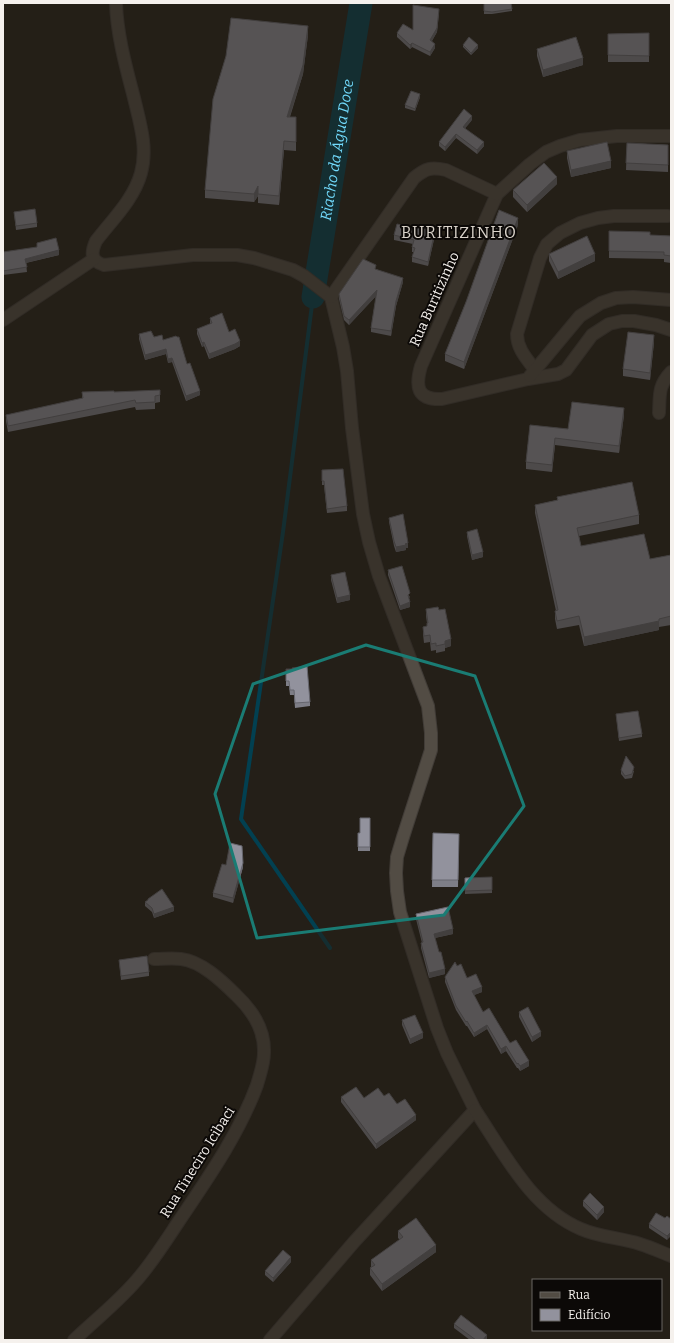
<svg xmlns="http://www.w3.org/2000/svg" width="674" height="1343" viewBox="0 0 674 1343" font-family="Bitter,serif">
  <rect width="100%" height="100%" fill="#241f18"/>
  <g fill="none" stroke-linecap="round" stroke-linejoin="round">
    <polyline stroke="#024051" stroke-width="4" points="313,297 283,532 241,819 330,948"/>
    <path stroke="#024051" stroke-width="23" id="s1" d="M 313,297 L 361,3"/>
    <g stroke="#413c37" stroke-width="14">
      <g id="minor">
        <path d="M 116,3 C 117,35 126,67 134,98 C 140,123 148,148 141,173 C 134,199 112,220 96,241 C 91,252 90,261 104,265 L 193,255 L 237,255 L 254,258 L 293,270 L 304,276 L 331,297 L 343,347 L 347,371 L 352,428 L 363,514 L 369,542 L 379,576 L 428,706 L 431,733 L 431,750 L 403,837 L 397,857 L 396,873 L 397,891 L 400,912 L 437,1028 L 447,1053 L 475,1110 L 354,1242 L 270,1340"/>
        <path d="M 671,136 L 617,136 L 580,140 L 560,146 L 546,152 L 530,164 L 497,194 L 421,366 C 415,387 417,400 442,399 L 528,379 L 558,374 L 566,370 L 592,335 L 609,324 L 622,321 L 634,321 L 656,325 L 671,330"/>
        <path d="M 331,297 L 414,178 C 426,168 431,167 446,170 L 497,194"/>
        <polyline points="3,320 94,259"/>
        <path d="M 535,370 C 527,359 517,349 517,334 L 540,258 L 547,244 L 560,233 L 580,223 L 598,218 L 614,216 L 668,216"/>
        <polyline points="530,376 580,316 601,303 616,298 633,297 671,300"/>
        <path d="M 659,413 C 660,394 658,386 671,372"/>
        <path d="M 475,1110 C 504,1153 531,1208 581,1229 C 599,1237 621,1238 640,1244 C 650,1247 661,1252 671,1256"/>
        <path d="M 74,1340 C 96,1319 122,1299 141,1275 C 155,1258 167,1239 179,1221 C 208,1178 239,1134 257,1085 C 260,1074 264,1064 264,1053 C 265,1030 252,1010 236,995 C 222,981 201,961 181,959 C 172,958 163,959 154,959"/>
      </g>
    </g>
    <use href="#minor" stroke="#524c44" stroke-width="12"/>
  </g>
  <g fill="#7e7e87">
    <polygon points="484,3 512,9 512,11 492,14 484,14"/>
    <polygon points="439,13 437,32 432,41 435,48 430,56 412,47 410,49 397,37 397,33 413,30"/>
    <polygon points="649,33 649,62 608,62 608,34"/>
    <polygon points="308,35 303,74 290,117 296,117 296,151 284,150 279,205 258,203 258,196 254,202 205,198 205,190"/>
    <polygon points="463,45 478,48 471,55 463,47"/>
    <polygon points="537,49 583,65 543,77 537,56"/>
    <polygon points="420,97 415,111 405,108 405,105"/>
    <polygon points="472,120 465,128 484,146 477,154 456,138 445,151 439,146 439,142"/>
    <polygon points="627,143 668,145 668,172 626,170"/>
    <polygon points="567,151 611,168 571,177 567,158"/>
    <polygon points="557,184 527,212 513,197 513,190"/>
    <polygon points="14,212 37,223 37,227 16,230"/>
    <polygon points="518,225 464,369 445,361 445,354 466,302"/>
    <polygon points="394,235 435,235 428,266 412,262 412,257 414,252 412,252 412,247 413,244 394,240"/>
    <polygon points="650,235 671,236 671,263 664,262 664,259 609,258 609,251"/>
    <polygon points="3,252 59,255 26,263 27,272 3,275"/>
    <polygon points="549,254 595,261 558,279 549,261"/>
    <polygon points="376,269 403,282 396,306 391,336 371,332 371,328 376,296 349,325 344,320 339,299 339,294"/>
    <polygon points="210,318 229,332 240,346 235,349 209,359 204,346 202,347 197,334 197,329 210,324"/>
    <polygon points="139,334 154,337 163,340 187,364 200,395 186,401 172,362 168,363 166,354 145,360 139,339"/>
    <polygon points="654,342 650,380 623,376 623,369"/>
    <polygon points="82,392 114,392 160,395 160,402 155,403 155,409 136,410 135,407 8,432 6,421 6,415 82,399"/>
    <polygon points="624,415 619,453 555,445 552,472 526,469 526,462 530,425 568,429"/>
    <polygon points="322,470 347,506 347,511 327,513 324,485 322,485"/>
    <polygon points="557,497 639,515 639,524 579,536 581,546 650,559 671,555 671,625 659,627 659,630 584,646 579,625 557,629 555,619 555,611 556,611 535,513 535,505 557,500"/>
    <polygon points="389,518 408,548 406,548 406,550 396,552 394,546 389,522"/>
    <polygon points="467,532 483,557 472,560 467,536"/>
    <polygon points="388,570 410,597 409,598 410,607 400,610 388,575"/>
    <polygon points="331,575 350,600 337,603 331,580"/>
    <polygon points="426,609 439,610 451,646 445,648 445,651 436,653 436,650 431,651 430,642 424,643 423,634 423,627 427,626 427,623 426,616"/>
    <polygon points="286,669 310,702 310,706 295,708 294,695 290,695 289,686 286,686"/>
    <polygon points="616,714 642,734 642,737 619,741"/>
    <polygon points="621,770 634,771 632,778 625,779 621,774"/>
    <polygon points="370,818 370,851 358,851 358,833 360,833"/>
    <polygon points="433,833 459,834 458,887 432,887"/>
    <polygon points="226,865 243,867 233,903 213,897 213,893"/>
    <polygon points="492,877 492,893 465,894 465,878"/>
    <polygon points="148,899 174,911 154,918 152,912 145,906 145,902 148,900"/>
    <polygon points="416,914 453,934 435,938 445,974 429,978 421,948 421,943 422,943 416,919"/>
    <polygon points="119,960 149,972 149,976 121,980"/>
    <polygon points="445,977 467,978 482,992 474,995 483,1012 510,1043 529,1066 520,1071 518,1068 517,1068 506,1051 501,1054 487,1029 474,1037 467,1026 466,1026 456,1010 445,982"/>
    <polygon points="519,1012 541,1036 532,1042 519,1017"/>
    <polygon points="402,1020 423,1038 410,1044 402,1025"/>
    <polygon points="384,1096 397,1104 416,1120 376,1149 341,1102 341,1097 364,1098"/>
    <polygon points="583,1201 604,1212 597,1220 583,1206"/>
    <polygon points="665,1218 671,1219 667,1240 649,1228 649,1224"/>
    <polygon points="398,1231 436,1252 382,1291 370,1275 370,1268 371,1267 371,1260 400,1240 398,1238"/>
    <polygon points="291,1262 273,1282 265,1275 265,1271"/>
    <polygon points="454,1324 487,1339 487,1340 470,1340 454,1328"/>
  </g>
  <g fill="#66666e">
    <polygon points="439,9 437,32 430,44 430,40"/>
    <polygon points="308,26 308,35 303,74 287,125 287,117"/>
    <polygon points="412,43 412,47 410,49 410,45"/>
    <polygon points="435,44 435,48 430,56 430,52"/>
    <polygon points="478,45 478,48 471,55 471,53"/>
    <polygon points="583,58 583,65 543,77 543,70"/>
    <polygon points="420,94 420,97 415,111 415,109"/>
    <polygon points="472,116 472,120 463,131 463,127"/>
    <polygon points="456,134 456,138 445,151 445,147"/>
    <polygon points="284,141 284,150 279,205 279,196"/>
    <polygon points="484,142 484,146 477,154 477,150"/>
    <polygon points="611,161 611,168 571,177 571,170"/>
    <polygon points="557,177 557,184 527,212 527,205"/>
    <polygon points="258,186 258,196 254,202 254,194"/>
    <polygon points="518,218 518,225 464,369 464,362"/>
    <polygon points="435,231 435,235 428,266 428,262"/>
    <polygon points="59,250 59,255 25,263 25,259"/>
    <polygon points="595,254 595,261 558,279 558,272"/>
    <polygon points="403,278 403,282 396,306 391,336 391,331 396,301"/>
    <polygon points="377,290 377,295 349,325 349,320"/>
    <polygon points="654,335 654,342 650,380 650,373"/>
    <polygon points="240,341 240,346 235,349 209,359 209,354"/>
    <polygon points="204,342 204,346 202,347 202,343"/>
    <polygon points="166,349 166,354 145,360 145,355"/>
    <polygon points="172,358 172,362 168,363 168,359"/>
    <polygon points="200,391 200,395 186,401 186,396"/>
    <polygon points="624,408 624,415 619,453 619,446"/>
    <polygon points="555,438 555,445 552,472 552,465"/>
    <polygon points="408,543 408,548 406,548 406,550 396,552 396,547"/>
    <polygon points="483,552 483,557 472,560 472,555"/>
    <polygon points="350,595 350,600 337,603 337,598"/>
    <polygon points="410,602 410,607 400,610 400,606"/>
    <polygon points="659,621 659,630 584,646 584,637"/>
    <polygon points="451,639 451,646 445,648 445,641"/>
    <polygon points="243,863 243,867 233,903 233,898"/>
    <polygon points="174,907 174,911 154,918 154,914"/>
    <polygon points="453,929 453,934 434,938 434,934"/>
    <polygon points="445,969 445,974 429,978 429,973"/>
    <polygon points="482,987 482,992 472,996 472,991"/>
    <polygon points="487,1025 487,1029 474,1037 474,1033"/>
    <polygon points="541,1032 541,1036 532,1042 532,1037"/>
    <polygon points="423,1033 423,1038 410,1044 410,1039"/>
    <polygon points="506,1046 506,1051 501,1054 501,1049"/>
    <polygon points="529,1061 529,1066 520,1071 520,1066"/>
    <polygon points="416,1115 416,1120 376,1149 376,1144"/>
    <polygon points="604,1207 604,1212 597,1220 597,1215"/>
    <polygon points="671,1232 671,1236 667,1240 667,1236"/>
    <polygon points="436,1245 436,1252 382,1291 382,1284"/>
    <polygon points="291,1257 291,1262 273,1282 273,1278"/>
    <polygon points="487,1335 487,1339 483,1340"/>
  </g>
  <g fill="#92929d" stroke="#66666e">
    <polygon points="484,3 511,3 512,9 492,12 484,11"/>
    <polygon points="413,5 439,9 437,28 430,40 435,44 430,52 412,43 410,45 397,33 403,24 413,30"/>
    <polygon points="231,18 308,26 303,65 287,117 296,117 296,142 284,141 279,196 258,194 258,186 254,194 205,190 213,99 226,56"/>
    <polygon points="649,33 649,56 608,55 608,34"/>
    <polygon points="469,37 478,45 471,53 463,45"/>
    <polygon points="576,37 583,58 543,70 537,49"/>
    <polygon points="411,91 420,94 415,109 405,105"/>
    <polygon points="464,109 472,116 463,127 484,142 477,150 456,134 445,147 439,142"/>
    <polygon points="607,142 611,161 571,170 567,151"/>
    <polygon points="627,143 668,145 668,165 626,163"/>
    <polygon points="544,163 557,177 527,205 513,190"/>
    <polygon points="35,209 37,223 16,226 14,212"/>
    <polygon points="499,210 518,218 464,362 445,354 466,302"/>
    <polygon points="397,224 414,228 415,225 435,231 428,262 412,257 415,248 412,247 414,240 394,235"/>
    <polygon points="609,231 650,232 650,235 671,236 671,256 664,255 664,252 609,251"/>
    <polygon points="587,236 595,254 558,272 549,254"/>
    <polygon points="56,238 59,250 25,259 27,267 3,271 3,252 37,247 37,243"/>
    <polygon points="363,259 376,265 375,269 403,278 396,301 391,331 371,328 377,290 349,320 344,316 339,294"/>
    <polygon points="222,313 229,332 235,329 240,341 235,344 209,354 204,342 202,343 197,329 212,323 210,318"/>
    <polygon points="151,331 154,337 162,335 163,340 176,336 177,337 179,337 187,364 190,363 200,391 186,396 172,358 168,359 166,349 145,355 139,334"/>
    <polygon points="628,332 654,335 650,373 623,369"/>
    <polygon points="160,390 160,395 155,396 155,402 136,403 135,400 8,426 6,415 83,398 82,392 114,391 114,392"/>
    <polygon points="572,402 624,408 619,446 555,438 552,465 526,462 530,425 568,429"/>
    <polygon points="343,469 347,506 327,509 324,481 322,481 322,470"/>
    <polygon points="632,482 639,515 577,528 581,546 644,534 650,559 671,555 671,616 659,619 659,621 584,637 579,616 557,621 555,611 558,610 535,505 558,500 557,497"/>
    <polygon points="403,514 408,543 405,544 406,545 396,547 394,541 389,518"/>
    <polygon points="477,529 483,552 472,555 467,532"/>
    <polygon points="402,566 410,593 408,595 410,602 400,606 388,570"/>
    <polygon points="345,572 350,595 337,598 331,575"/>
    <polygon points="438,607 439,610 445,609 451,639 445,641 445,644 436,646 436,643 431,644 430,635 424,636 423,627 427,626 427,623 428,623 426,609"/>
    <polygon points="307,666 310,702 295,703 294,690 290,690 289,681 286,681 286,669 292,669 292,668"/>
    <polygon points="638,711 642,734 619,738 616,714"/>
    <polygon points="626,756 634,767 632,774 625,776 621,770"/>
    <polygon points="360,818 370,818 370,847 358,847 358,833 360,833"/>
    <polygon points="433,833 459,834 458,880 432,880"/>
    <polygon points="230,843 242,846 243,863 233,898 213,893 222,864 226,865"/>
    <polygon points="492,877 492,890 465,891 465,878"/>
    <polygon points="162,889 174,907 154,914 152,908 145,902 148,900 148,899"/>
    <polygon points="448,907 453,929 434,934 439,952 441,952 445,969 429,973 421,943 423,942 416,914"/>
    <polygon points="147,956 149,972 121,976 119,960"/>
    <polygon points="455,962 457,966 461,964 467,978 476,974 482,987 472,991 483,1012 489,1008 510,1043 516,1040 529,1061 520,1066 518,1063 517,1064 506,1046 501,1049 487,1025 474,1033 467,1021 466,1022 456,1006 445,977"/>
    <polygon points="528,1007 541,1032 532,1037 519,1012"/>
    <polygon points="415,1015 423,1033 410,1039 402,1020"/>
    <polygon points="356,1087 364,1098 378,1088 384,1096 389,1093 397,1104 405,1099 416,1115 376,1144 341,1097"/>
    <polygon points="590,1193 604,1207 597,1215 583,1201"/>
    <polygon points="656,1213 665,1218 667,1216 671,1219 671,1232 667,1236 649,1224"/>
    <polygon points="416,1218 436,1245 382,1284 370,1268 375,1265 371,1260 403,1237 398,1231"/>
    <polygon points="283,1250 291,1257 273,1278 265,1271"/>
    <polygon points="461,1315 487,1335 483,1340 476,1340 454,1324"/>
  </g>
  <path d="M0 0H674V1343H0ZM 366,645 L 475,676 L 524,806 L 444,915 L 257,938 L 215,794 L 253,684 Z" fill="#241f18" fill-opacity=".55" fill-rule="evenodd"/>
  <path fill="none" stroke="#1a7c74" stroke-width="3" stroke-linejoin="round" d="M 366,645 L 475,676 L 524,806 L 444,915 L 257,938 L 215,794 L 253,684 Z"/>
  <g text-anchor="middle" stroke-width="4" stroke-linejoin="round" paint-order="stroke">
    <g font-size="14" fill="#f5f1ed" stroke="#0c0907">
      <text transform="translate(434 299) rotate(-66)" y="5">Rua Buritizinho</text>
      <text transform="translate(197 1162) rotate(-58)" y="5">Rua Tineciro Icibaci</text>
    </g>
    <g font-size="15" font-style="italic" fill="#71d9fb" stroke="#0c0907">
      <text dy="5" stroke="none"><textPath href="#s1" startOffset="149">Riacho da Água Doce</textPath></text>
    </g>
    <g font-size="16" letter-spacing="1" fill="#dbd4cb" stroke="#0c0907">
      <text x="459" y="238">BURITIZINHO</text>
    </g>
  </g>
  <rect width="674" height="1343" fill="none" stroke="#f5f1ed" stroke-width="8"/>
  <rect x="532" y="1279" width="130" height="52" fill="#0c0907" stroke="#696663"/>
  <rect x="540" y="1292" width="20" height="6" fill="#524c44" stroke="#696663"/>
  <text x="568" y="1299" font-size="12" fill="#f5f1ed">Rua</text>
  <rect x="540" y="1309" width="20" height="12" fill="#92929d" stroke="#696663"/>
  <text x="568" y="1319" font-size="12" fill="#f5f1ed">Edifício</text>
</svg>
